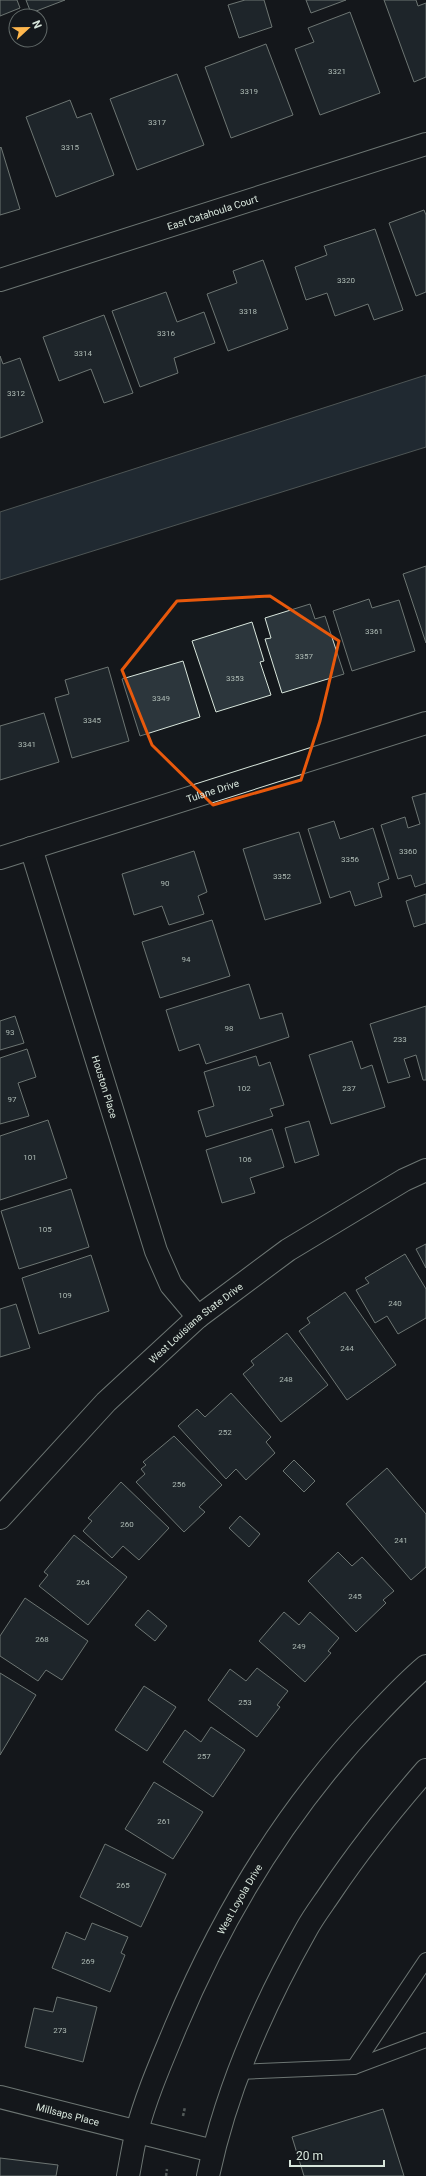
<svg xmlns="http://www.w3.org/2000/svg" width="426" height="2176" viewBox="0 0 426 2176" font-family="Roboto,sans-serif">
  <rect width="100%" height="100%" fill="#14181c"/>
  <polygon fill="#2f3f4d" stroke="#939e99" points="426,375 426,447 0,580 0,512"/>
  <g fill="#2c363c" stroke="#d8e6dc">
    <polygon points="0,0 17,0 20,8 0,16"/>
    <polygon points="26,0 65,0 31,13"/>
    <polygon points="245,0 264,0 272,27 239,38 228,5"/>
    <polygon points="306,0 346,0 311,13"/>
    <polygon points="384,0 416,0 418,6 426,3 426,77 414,82"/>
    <polygon points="350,12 380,93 320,115 295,49 314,42 308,28"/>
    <polygon points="266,44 293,115 231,138 205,67"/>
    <polygon points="177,74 204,145 137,170 110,99"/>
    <polygon points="70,100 77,118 91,113 114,175 56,197 26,117"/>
    <polygon points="1,147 20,209 0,215 0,148"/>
    <polygon points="424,210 426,215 426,292 416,296 389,223"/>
    <polygon points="375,229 403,310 374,320 368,304 335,316 327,293 306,300 295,267 327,255 324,246"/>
    <polygon points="263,260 288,329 228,351 207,294 237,283 233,271"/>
    <polygon points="166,292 177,322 204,312 215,343 174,358 178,373 140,387 112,311"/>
    <polygon points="104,315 133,393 104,403 91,369 59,381 43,337"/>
    <polygon points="0,356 3,364 20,358 43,422 0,438"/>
    <polygon points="426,566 426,643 403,574"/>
    <polygon points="369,599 372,608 399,600 415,651 352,671 333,611"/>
    <polygon points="310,604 315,619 325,616 344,674 282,693 265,639 271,638 265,618"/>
    <polygon points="252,622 264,661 260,662 271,695 216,712 192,641"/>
    <polygon points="183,661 200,717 140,736 122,679"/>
    <polygon points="108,667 129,741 72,758 55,698 69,694 65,680"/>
    <polygon points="44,713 59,762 0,780 0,726"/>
    <polygon points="426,793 426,883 415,887 411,875 398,879 381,825 405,817 408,828 420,824 412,797"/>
    <polygon points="334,821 340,839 373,828 389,879 378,883 382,897 355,906 350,891 330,898 308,829"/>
    <polygon points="299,832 321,903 265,920 243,849"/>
    <polygon points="194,851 207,892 198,896 204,914 169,925 162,906 134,915 122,874"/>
    <polygon points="426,894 426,923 414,927 406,901"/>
    <polygon points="212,920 230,976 160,998 142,942"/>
    <polygon points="249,984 260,1019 282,1013 289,1037 206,1064 199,1044 179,1051 166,1010"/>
    <polygon points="426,1006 426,1080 423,1080 416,1055 404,1059 410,1077 388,1083 370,1024"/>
    <polygon points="15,1016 24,1043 0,1050 0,1021"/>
    <polygon points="352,1041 361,1069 372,1065 385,1107 331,1124 309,1055"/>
    <polygon points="27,1049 36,1077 18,1083 29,1116 0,1124 0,1058"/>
    <polygon points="256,1056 259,1066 270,1062 284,1105 270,1109 273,1116 206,1137 198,1111 214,1106 204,1072"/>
    <polygon points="48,1120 67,1178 0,1200 0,1136"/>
    <polygon points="309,1121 319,1155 295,1163 285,1128"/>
    <polygon points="272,1129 284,1167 250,1178 255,1193 222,1203 206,1150"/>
    <polygon points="71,1189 89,1247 19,1269 1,1211"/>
    <polygon points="426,1244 426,1268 416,1249"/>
    <polygon points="405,1254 426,1289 426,1318 398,1334 387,1316 375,1323 356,1290 369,1283 365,1278"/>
    <polygon points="91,1255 109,1311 39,1334 22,1278"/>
    <polygon points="345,1292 396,1365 347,1400 299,1331 310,1323 307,1318"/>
    <polygon points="16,1304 30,1348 0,1357 0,1309"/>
    <polygon points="287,1333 328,1385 281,1422 243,1374 254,1365 251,1361"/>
    <polygon points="231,1393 271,1437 266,1442 275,1453 246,1480 236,1469 226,1479 178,1426 197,1409 205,1417"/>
    <polygon points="174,1436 222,1485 199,1507 205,1512 184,1532 136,1482 145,1474 141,1469 146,1465 143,1462"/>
    <polygon points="294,1460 315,1481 304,1492 283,1471"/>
    <polygon points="387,1468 426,1514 426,1567 411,1580 346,1504"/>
    <polygon points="121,1482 169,1528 139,1560 123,1546 112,1558 83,1531 92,1521 88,1518"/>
    <polygon points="240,1516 260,1534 249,1547 229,1528"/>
    <polygon points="74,1535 127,1577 88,1625 39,1586 48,1575 44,1572"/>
    <polygon points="338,1552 352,1566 362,1557 394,1591 383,1600 386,1603 356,1632 308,1581"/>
    <polygon points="25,1598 88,1641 62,1680 46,1670 38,1681 0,1656 0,1636"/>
    <polygon points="148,1610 167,1626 155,1641 135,1625"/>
    <polygon points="284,1612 299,1625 310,1612 339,1638 328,1651 331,1653 305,1682 259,1641"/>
    <polygon points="257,1668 288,1691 277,1705 280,1707 257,1737 208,1700 230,1669 246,1681"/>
    <polygon points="0,1673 36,1695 0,1755"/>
    <polygon points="144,1686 176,1707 147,1751 115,1730"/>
    <polygon points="211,1727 245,1750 213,1797 163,1762 185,1730 201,1742"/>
    <polygon points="154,1782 203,1812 173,1859 125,1829"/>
    <polygon points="105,1844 166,1874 141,1927 80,1897"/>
    <polygon points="92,1923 128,1937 121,1953 125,1955 110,1992 52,1968 66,1932 85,1940"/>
    <polygon points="57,1997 97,2007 83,2062 25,2047 34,2008 53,2012"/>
    <polygon points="383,2109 404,2176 304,2176 292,2137"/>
    <polygon points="0,2158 58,2165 56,2176 0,2176"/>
  </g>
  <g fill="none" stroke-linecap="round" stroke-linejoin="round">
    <g stroke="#d8e6dc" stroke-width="16">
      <g id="lane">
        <polyline points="354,2067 426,1960"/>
        <polyline points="239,2072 354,2067 426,2040"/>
      </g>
    </g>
    <g stroke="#d8e6dc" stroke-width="24">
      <g id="street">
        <path id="s1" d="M 0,280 L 426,144"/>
        <path id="s2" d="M 31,848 L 156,1251 L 171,1285 L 198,1317"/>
        <path id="s3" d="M 0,858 L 426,723"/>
        <path id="s4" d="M 0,1518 L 106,1402 L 198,1317 L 288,1250 L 404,1180 L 426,1170"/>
        <path id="s5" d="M 0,2097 L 213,2151"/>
        <path id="s6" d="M 128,2176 C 131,2161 133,2146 137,2131 C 146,2096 162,2060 176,2026 C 224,1912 290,1804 376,1715 C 392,1698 408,1681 426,1666"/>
        <path d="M 208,2176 C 226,2090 263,2006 306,1930 C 313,1917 323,1904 331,1892 C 360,1849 392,1809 426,1770"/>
      </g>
    </g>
    <g stroke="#9da8a2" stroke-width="2.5" stroke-dasharray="3 2" stroke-linecap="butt">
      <polyline points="183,2116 185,2107"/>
      <polyline points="166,2176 167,2169"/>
    </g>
    <use href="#lane" stroke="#14181c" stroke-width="14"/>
    <use href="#street" stroke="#14181c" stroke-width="22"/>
  </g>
  <path d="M0 0H426V2176H0ZM 270,596 L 339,641 L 320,721 L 301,780 L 213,805 L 152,745 L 122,670 L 177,601 Z" fill="#14181c" fill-opacity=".55" fill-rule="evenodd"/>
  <path fill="none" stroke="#e8590c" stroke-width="3" stroke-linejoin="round" d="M 270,596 L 339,641 L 320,721 L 301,780 L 213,805 L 152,745 L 122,670 L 177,601 Z"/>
  <g text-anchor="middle" stroke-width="3" stroke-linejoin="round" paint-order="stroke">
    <g font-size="8" fill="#adbab4">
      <text x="337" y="74">3321</text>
      <text x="249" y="94">3319</text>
      <text x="157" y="125">3317</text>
      <text x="70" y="150">3315</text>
      <text x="346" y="283">3320</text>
      <text x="248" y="314">3318</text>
      <text x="166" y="336">3316</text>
      <text x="83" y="356">3314</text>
      <text x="16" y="396">3312</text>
      <text x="374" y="634">3361</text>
      <text x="304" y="659">3357</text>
      <text x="235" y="681">3353</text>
      <text x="161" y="701">3349</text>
      <text x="92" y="723">3345</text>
      <text x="27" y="747">3341</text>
      <text x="408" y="854">3360</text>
      <text x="350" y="862">3356</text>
      <text x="282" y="879">3352</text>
      <text x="165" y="886">90</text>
      <text x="186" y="962">94</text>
      <text x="229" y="1031">98</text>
      <text x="10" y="1035">93</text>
      <text x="400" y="1042">233</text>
      <text x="244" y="1091">102</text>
      <text x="349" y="1091">237</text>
      <text x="12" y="1102">97</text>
      <text x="30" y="1160">101</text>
      <text x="245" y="1162">106</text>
      <text x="45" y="1232">105</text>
      <text x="65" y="1298">109</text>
      <text x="395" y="1306">240</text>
      <text x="347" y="1351">244</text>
      <text x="286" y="1382">248</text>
      <text x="225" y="1435">252</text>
      <text x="179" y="1487">256</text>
      <text x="127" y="1527">260</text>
      <text x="401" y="1543">241</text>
      <text x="83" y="1585">264</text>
      <text x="355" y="1599">245</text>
      <text x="42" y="1642">268</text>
      <text x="299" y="1649">249</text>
      <text x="245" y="1705">253</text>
      <text x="204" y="1759">257</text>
      <text x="164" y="1824">261</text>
      <text x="123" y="1888">265</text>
      <text x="88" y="1964">269</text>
      <text x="60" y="2033">273</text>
    </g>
    <g font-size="10" fill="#d8e6dc" stroke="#14181c">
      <text dy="4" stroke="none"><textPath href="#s1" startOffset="223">East Catahoula Court</textPath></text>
      <text dy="4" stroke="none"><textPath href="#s3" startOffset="223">Tulane Drive</textPath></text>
      <text dy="4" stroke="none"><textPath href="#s2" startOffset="250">Houston Place</textPath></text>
      <text dy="4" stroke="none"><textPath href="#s4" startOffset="277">West Louisiana State Drive</textPath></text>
      <text dy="4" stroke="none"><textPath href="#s6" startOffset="300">West Loyola Drive</textPath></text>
      <text dy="4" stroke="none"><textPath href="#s5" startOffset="70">Millsaps Place</textPath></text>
    </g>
  </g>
  <g transform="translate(28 28) rotate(68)"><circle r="19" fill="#14181c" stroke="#626a69"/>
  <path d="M0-3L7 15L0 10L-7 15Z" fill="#ffb74d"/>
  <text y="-6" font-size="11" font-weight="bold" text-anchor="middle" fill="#d8e6dc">N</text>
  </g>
  <path d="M290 2160v6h94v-6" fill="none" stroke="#d8e6dc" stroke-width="2"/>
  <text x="296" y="2160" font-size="12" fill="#d8e6dc" stroke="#14181c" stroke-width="3" paint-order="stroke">20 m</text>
</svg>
